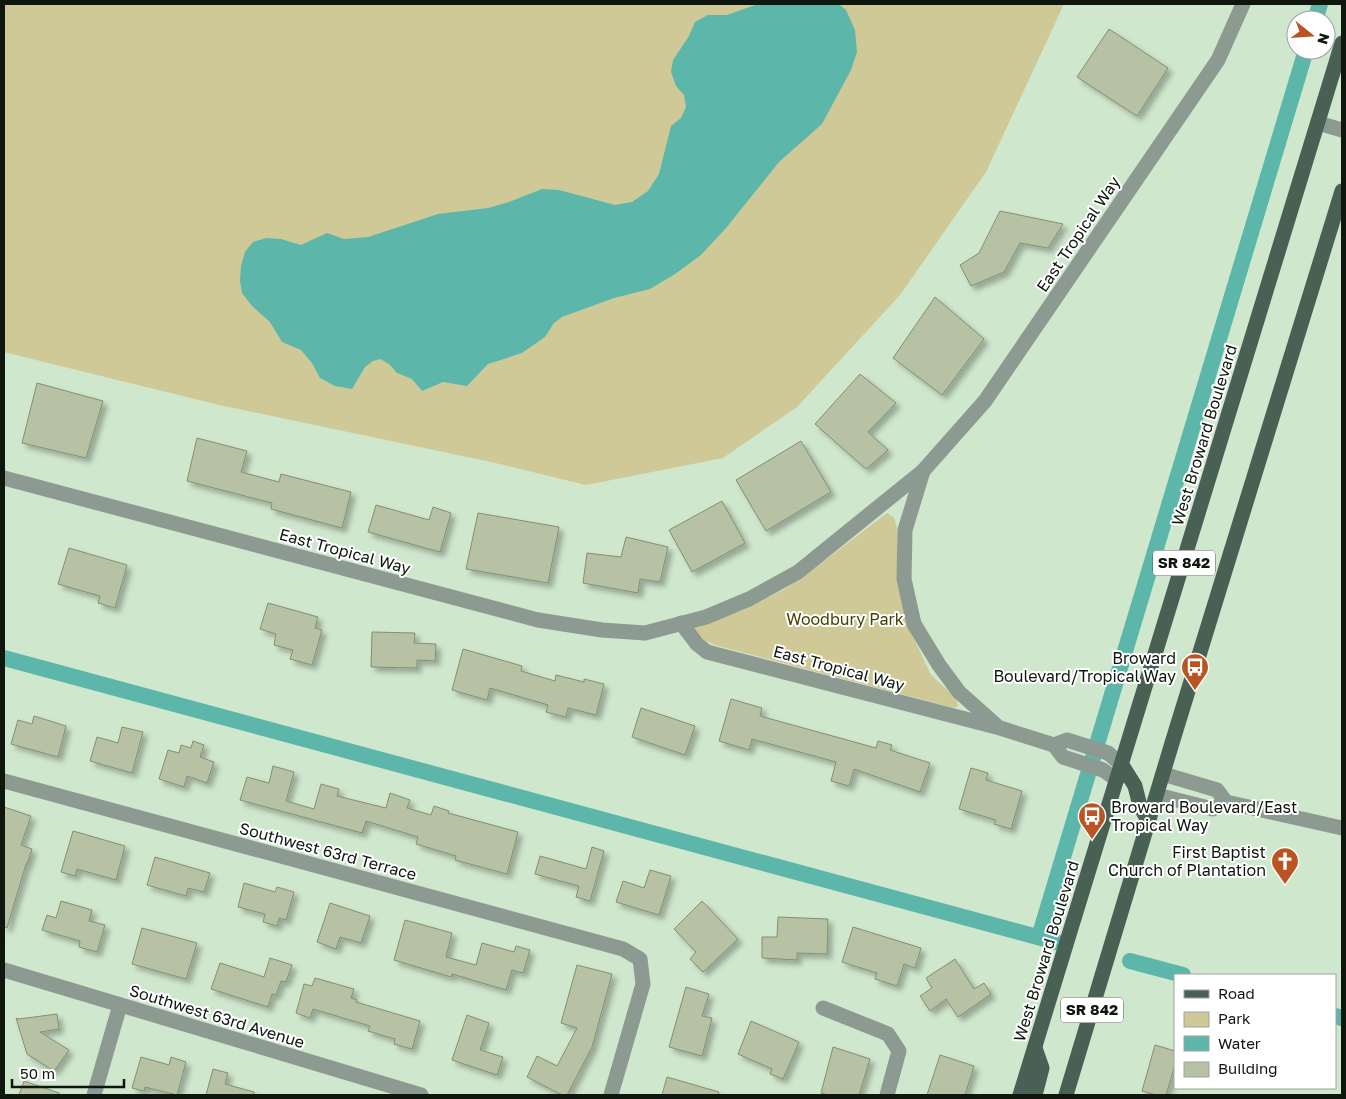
<svg xmlns="http://www.w3.org/2000/svg" width="1346" height="1099" viewBox="0 0 1346 1099" font-family="'Golos Text',sans-serif">
  <defs>
    <filter id="shadow"><feDropShadow dx="4.5" dy="4.5" stdDeviation="2.5" flood-color="#0004"/></filter>
  </defs>
  <rect width="100%" height="100%" fill="#cfe7cd"/>
  <g fill="#cec996">
    <polygon points="4,4 1064,4 986,172 900,295 797,407 723,458 586,485 491,462 219,405 4,352"/>
    <polygon points="887,513 894,518 897,528 898,581 908,626 931,675 956,698 958,706 954,708 715,645 702,639 692,628 743,610 783,590 820,564"/>
  </g>
  <polygon fill="#5cb7aa" points="758,4 839,4 846,10 855,30 857,52 851,70 822,124 779,162 726,228 701,255 675,274 650,289 614,298 562,317 554,323 545,337 522,353 488,364 467,386 443,382 422,391 412,379 397,373 389,364 380,359 373,361 365,367 352,389 335,386 320,378 312,363 301,350 282,342 270,322 252,306 242,293 240,281 241,266 245,252 253,242 266,238 281,239 301,245 327,233 344,239 368,237 438,214 488,208 509,202 542,189 559,190 615,205 632,202 648,191 659,174 671,126 681,118 686,107 684,95 676,86 671,72 673,60 689,36 695,22 708,15 727,15"/>
  <g fill="none" stroke-linecap="round" stroke-linejoin="round">
    <g stroke="#5cb7aa" stroke-width="16">
      <polyline points="1315,20 1320,4"/>
      <polyline points="4,658 1056,942"/>
      <polyline points="1039,937 1306,50"/>
      <polyline points="1130,961 1183,975"/>
      <polyline points="1335,1016 1342,1018"/>
    </g>
  </g>
  <g fill="#b7c2a4" stroke="#848e72" filter="url(#shadow)">
    <polygon points="1109,29 1168,68 1137,116 1077,77"/>
    <polygon points="1000,211 1063,224 1048,248 1020,243 1004,272 971,286 960,265 979,253"/>
    <polygon points="935,297 984,339 942,395 893,358"/>
    <polygon points="860,374 896,403 868,432 888,450 866,469 815,424"/>
    <polygon points="37,383 103,401 86,458 22,443"/>
    <polygon points="197,438 247,451 241,472 279,482 281,474 351,492 342,528 271,509 272,503 187,481"/>
    <polygon points="801,441 831,492 766,531 736,480"/>
    <polygon points="722,501 745,543 692,572 669,530"/>
    <polygon points="376,505 429,520 433,507 451,513 440,552 368,532"/>
    <polygon points="478,513 559,527 548,583 466,569"/>
    <polygon points="626,537 668,547 660,582 640,579 638,593 583,583 587,553 621,557"/>
    <polygon points="69,548 127,565 115,608 98,603 100,596 58,584"/>
    <polygon points="268,603 318,617 315,628 322,630 312,665 290,659 293,650 274,645 276,634 260,629"/>
    <polygon points="372,632 415,633 414,643 436,644 435,661 417,660 417,668 371,667"/>
    <polygon points="463,649 522,666 521,671 555,681 556,675 584,682 584,679 604,684 596,715 568,708 566,717 546,712 548,705 490,688 487,700 452,690"/>
    <polygon points="731,699 762,708 760,716 876,748 878,741 892,745 890,750 930,763 920,792 854,769 849,786 831,781 836,762 752,739 749,750 719,741"/>
    <polygon points="641,708 695,726 685,755 632,737"/>
    <polygon points="34,716 66,726 58,757 11,744 18,720 32,724"/>
    <polygon points="122,727 143,732 132,773 90,761 97,737 118,743"/>
    <polygon points="193,741 204,745 200,757 214,762 207,783 187,776 184,787 159,779 168,750 179,753 181,745 191,748"/>
    <polygon points="273,766 294,772 286,801 314,809 321,784 339,789 337,796 386,808 390,793 410,800 407,808 431,815 434,806 449,811 448,813 518,832 507,874 455,860 456,856 416,844 418,837 366,821 362,833 240,800 247,777 269,783"/>
    <polygon points="971,768 988,773 986,780 1022,791 1011,829 994,824 996,820 959,809"/>
    <polygon points="4,807 31,816 21,845 32,849 27,864 26,864 7,928 4,927"/>
    <polygon points="73,831 125,846 116,880 77,869 75,876 61,872"/>
    <polygon points="592,847 604,851 590,901 576,897 579,886 535,874 540,856 586,869"/>
    <polygon points="155,857 210,873 204,892 188,888 186,896 147,885"/>
    <polygon points="650,870 671,876 659,915 616,902 623,881 644,888"/>
    <polygon points="244,883 275,892 277,887 294,892 286,920 279,918 277,926 263,922 265,914 238,907"/>
    <polygon points="61,901 92,910 89,921 105,925 97,952 79,947 80,941 42,930 47,915 56,918"/>
    <polygon points="702,901 738,939 703,972 690,959 696,952 674,929"/>
    <polygon points="330,903 370,916 361,943 340,937 336,949 317,942"/>
    <polygon points="778,917 828,919 827,954 797,953 797,960 762,958 762,937 777,937"/>
    <polygon points="405,920 452,933 446,957 476,965 482,943 514,952 516,946 530,950 523,973 512,970 506,990 452,974 451,977 394,960"/>
    <polygon points="853,927 921,948 915,968 904,964 897,986 875,979 877,973 842,962"/>
    <polygon points="142,928 197,943 186,979 132,964"/>
    <polygon points="270,958 292,965 286,982 281,981 276,995 272,994 268,1007 211,989 220,963 264,977"/>
    <polygon points="955,959 974,989 984,983 991,994 958,1017 946,999 930,1011 920,996 932,988 926,978"/>
    <polygon points="577,965 612,974 592,1047 567,1095 562,1095 527,1077 537,1056 557,1066 577,1028 561,1023"/>
    <polygon points="315,978 354,989 351,998 357,1000 356,1002 420,1021 412,1049 394,1044 395,1039 368,1031 370,1026 313,1009 310,1018 296,1013 304,984 312,986"/>
    <polygon points="686,987 709,994 702,1016 712,1018 702,1056 669,1047"/>
    <polygon points="57,1014 59,1029 40,1032 69,1050 54,1071 27,1054 16,1018 19,1019"/>
    <polygon points="467,1015 489,1023 480,1050 503,1057 497,1075 452,1060"/>
    <polygon points="751,1021 799,1042 783,1079 770,1074 772,1069 738,1054"/>
    <polygon points="1155,1045 1175,1051 1175,1065 1166,1095 1156,1095 1142,1091"/>
    <polygon points="833,1047 870,1059 859,1095 828,1095 821,1093"/>
    <polygon points="940,1055 974,1066 965,1095 927,1095"/>
    <polygon points="141,1057 169,1065 171,1057 186,1062 177,1095 145,1087 144,1091 132,1088"/>
    <polygon points="213,1069 228,1073 225,1084 254,1092 254,1095 206,1095"/>
    <polygon points="667,1077 719,1092 718,1095 662,1095"/>
    <polygon points="24,1081 59,1093 59,1095 19,1095"/>
  </g>
  <g fill="none" stroke-linecap="round" stroke-linejoin="round">
    <g stroke="#8c9a92" stroke-width="15">
      <polyline points="1318,123 1342,130"/>
      <polyline points="923,471 905,530 904,579 914,624 939,665 959,692 996,725"/>
      <polyline points="4,478 538,620 602,630 645,633 706,617 749,599 798,572 923,471 985,401 1218,60 1243,4"/>
      <polyline points="681,623 697,644 707,652 1000,728 1054,745 1067,740 1108,753 1122,765"/>
      <polyline points="1054,745 1063,757 1103,770 1117,780"/>
      <polyline points="1163,774 1217,790 1226,802 1342,828"/>
      <polyline points="4,781 623,949 640,959 643,984 611,1095"/>
      <polyline points="1157,795 1213,809 1226,802"/>
      <polyline points="4,970 421,1095"/>
      <polyline points="823,1008 888,1034 899,1051 887,1095"/>
      <polyline points="94,1095 120,1005"/>
    </g>
    <g stroke="#486154" stroke-width="15">
      <polyline points="1122,765 1135,786 1140,806 1149,822"/>
      <polyline points="1035,1048 1042,1068 1035,1095"/>
      <polyline points="1020,1095 1342,43"/>
      <polyline points="1066,1095 1172,743 1342,191"/>
    </g>
  </g>
  <defs>
    <g id="bus-pin" transform="scale(1.4375)"><path d="M0 17L-7.5 6A9.5 9.5 0 1 1 7.5 6Z" fill="#ba5523" stroke="#fff"/><path d="M-5-6H5V4H4V6H2V4H-2V6H-4V4H-5ZM-3.5-4V0h7V-4ZM-3.5 1.2v1.5H-2V1.2ZM2 1.2v1.5H3.5V1.2Z" fill="#fff"/></g>
    <g id="church-pin" transform="scale(1.4375)"><path d="M0 17L-7.5 6A9.5 9.5 0 1 1 7.5 6Z" fill="#ba5523" stroke="#fff"/><path d="M-1.2-6h2.4v3.5h3.3v2.4h-3.3V6h-2.4V-.1h-3.3v-2.4h3.3Z" fill="#fff"/></g>
  </defs>
  <g fill-rule="evenodd">
    <use href="#bus-pin" x="1195" y="667"/>
    <use href="#bus-pin" x="1092" y="816"/>
    <use href="#church-pin" x="1285" y="861"/>
  </g>
  <g text-anchor="middle" stroke-width="4" stroke-linejoin="round" paint-order="stroke">
    <g fill="#fff" stroke="#565c56" stroke-width="1">
      <rect x="1153" y="550.5" width="62" height="25" rx="4"/>
      <rect x="1061" y="997.5" width="62" height="25" rx="4"/>
    </g>
    <g font-size="15" font-weight="bold" fill="#0e160e">
      <text x="1184" y="568">SR 842</text>
      <text x="1092" y="1015">SR 842</text>
    </g>
    <g font-size="16" fill="#0e160e" stroke="#fff">
      <text transform="translate(1078 234) rotate(-56)" y="6">East Tropical Way</text>
      <text transform="translate(1204 435) rotate(-73)" y="6">West Broward Boulevard</text>
      <text transform="translate(345 551) rotate(15)" y="6">East Tropical Way</text>
      <text transform="translate(839 668) rotate(15)" y="6">East Tropical Way</text>
      <text transform="translate(328 851) rotate(15)" y="6">Southwest 63rd Terrace</text>
      <text transform="translate(1046 951) rotate(-73)" y="6">West Broward Boulevard</text>
      <text transform="translate(217 1016) rotate(17)" y="6">Southwest 63rd Avenue</text>
    </g>
    <g font-size="16" fill="#443f06" stroke="#fff">
      <text x="845" y="625">Woodbury Park</text>
    </g>
    <g font-size="16" fill="#0e160e" stroke="#fff" text-anchor="end">
      <text x="1176" y="664">Broward<tspan x="1176" dy="18">Boulevard/Tropical Way</tspan></text>
      <text x="1111" y="813" text-anchor="start">Broward Boulevard/East<tspan x="1111" dy="18">Tropical Way</tspan></text>
      <text x="1266" y="858">First Baptist<tspan x="1266" dy="18">Church of Plantation</tspan></text>
    </g>
  </g>
  <rect width="1346" height="1099" fill="none" stroke="#0e160e" stroke-width="10"/>
  <rect x="1174" y="974" width="162" height="115" fill="#ffffff" stroke="#9fa29f"/>
  <rect x="1184" y="990" width="25" height="8" fill="#486154" stroke="#9fa29f"/>
  <text x="1218" y="999" font-size="15" fill="#0e160e">Road</text>
  <rect x="1184" y="1012" width="25" height="15" fill="#cec996" stroke="#9fa29f"/>
  <text x="1218" y="1024" font-size="15" fill="#0e160e">Park</text>
  <rect x="1184" y="1036" width="25" height="15" fill="#5cb7aa" stroke="#9fa29f"/>
  <text x="1218" y="1049" font-size="15" fill="#0e160e">Water</text>
  <rect x="1184" y="1062" width="25" height="15" fill="#b7c2a4" stroke="#9fa29f"/>
  <text x="1218" y="1074" font-size="15" fill="#0e160e">Building</text>
  <g transform="translate(1311 35) rotate(107)"><circle r="24" fill="#ffffff" stroke="#9fa29f"/>
  <path d="M0-4L9 19L0 12L-9 19Z" fill="#ba5523"/>
  <text y="-8" font-size="14" font-weight="bold" text-anchor="middle" fill="#0e160e">N</text>
  </g>
  <path d="M12 1079v8h112v-8" fill="none" stroke="#0e160e" stroke-width="2.5"/>
  <text x="20" y="1079" font-size="15" fill="#0e160e" stroke="#ffffff" stroke-width="4" paint-order="stroke">50 m</text>
</svg>
